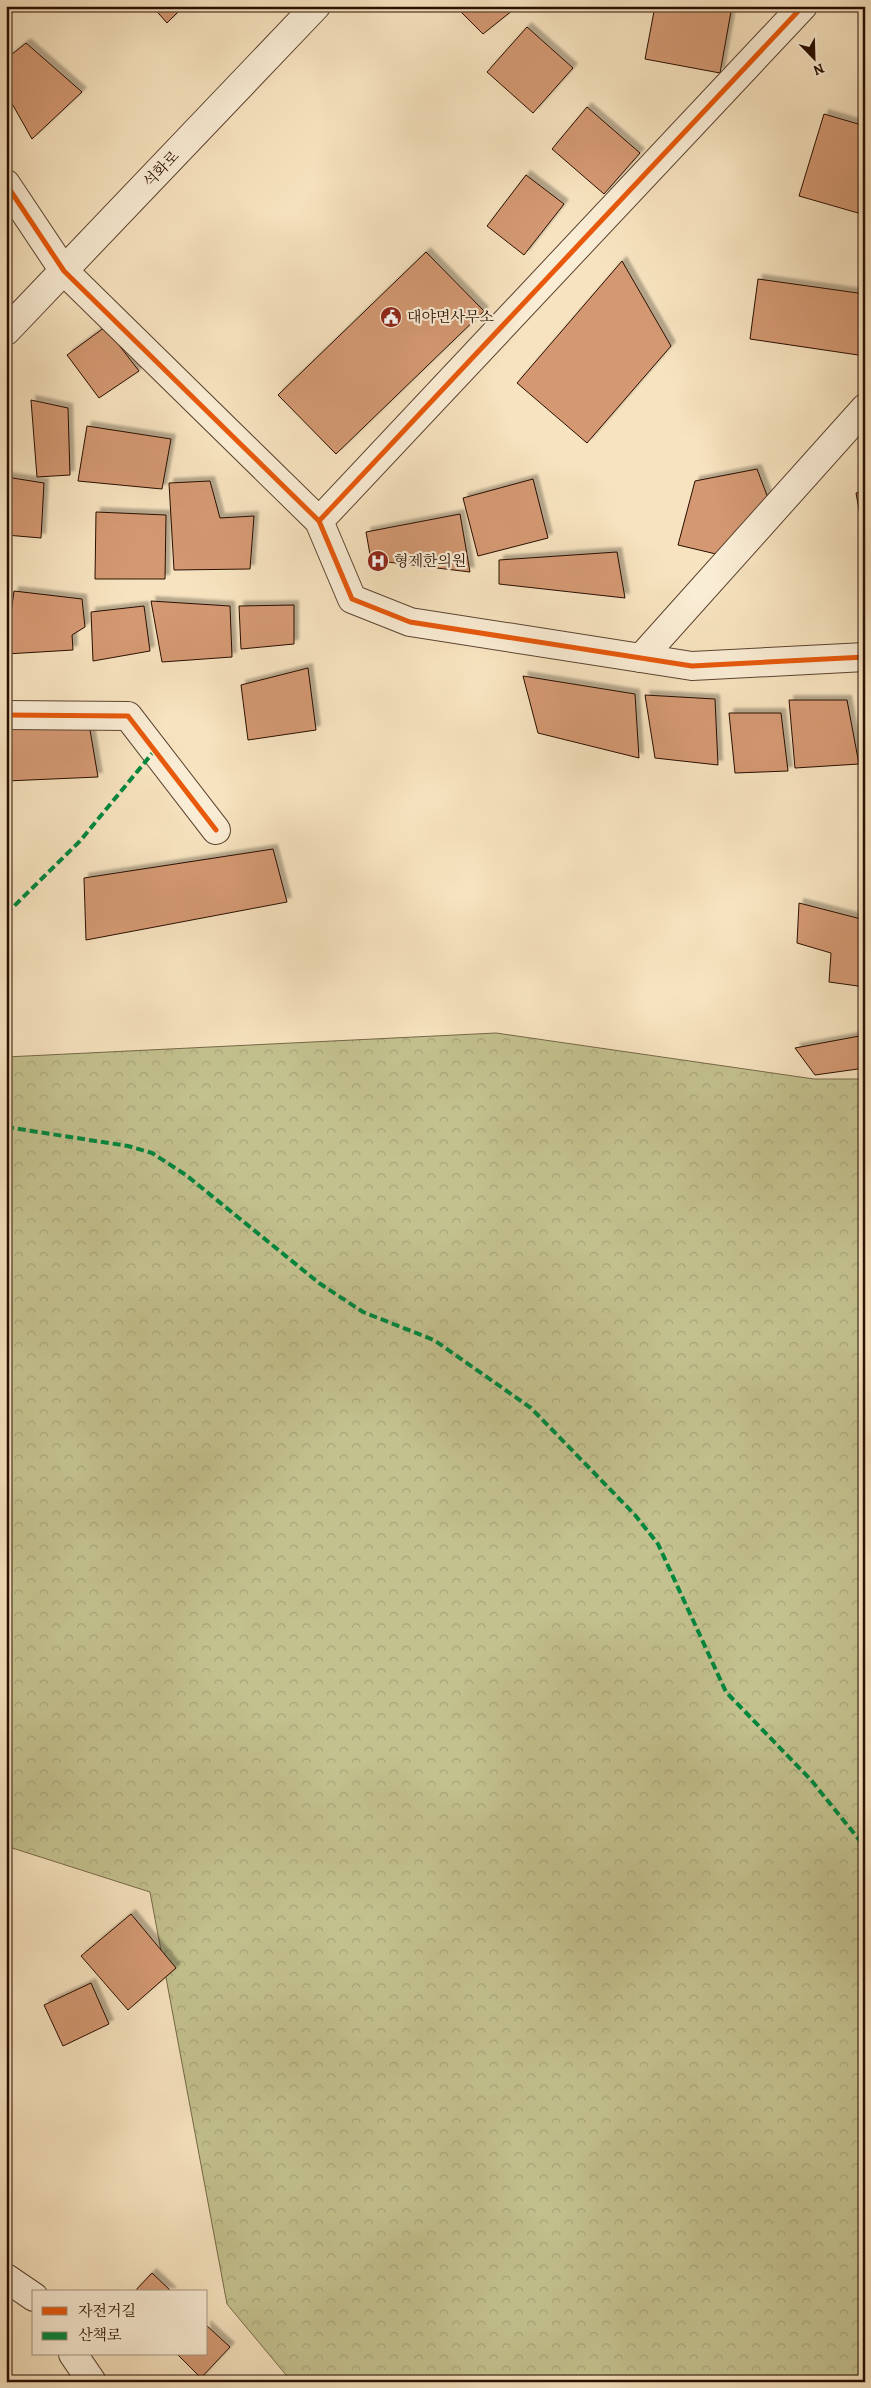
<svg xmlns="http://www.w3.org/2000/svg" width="871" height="2388" viewBox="0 0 871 2388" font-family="Alegreya,'Noto Serif KR',serif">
  <defs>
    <pattern id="forest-crowns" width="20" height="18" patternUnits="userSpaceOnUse" patternTransform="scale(1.25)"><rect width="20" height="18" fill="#c3c18e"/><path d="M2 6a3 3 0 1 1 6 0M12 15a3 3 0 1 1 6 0" fill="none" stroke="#a8a579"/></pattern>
    <filter id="shadow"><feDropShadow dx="4.5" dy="-4.5" stdDeviation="1" flood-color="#0004"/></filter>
  </defs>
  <rect width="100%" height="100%" fill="#f7e3bf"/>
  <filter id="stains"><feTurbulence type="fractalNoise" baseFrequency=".004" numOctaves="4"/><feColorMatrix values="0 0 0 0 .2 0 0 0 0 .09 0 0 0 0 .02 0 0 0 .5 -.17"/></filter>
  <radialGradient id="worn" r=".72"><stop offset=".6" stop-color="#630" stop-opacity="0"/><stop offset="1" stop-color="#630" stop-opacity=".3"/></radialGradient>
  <polygon fill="url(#forest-crowns)" stroke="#766847" points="496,1033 814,1079 865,1079 865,2382 292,2382 227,2304 150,1892 6,1846 6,1057"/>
  <g fill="#d49973" stroke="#290e00" filter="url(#shadow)">
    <polygon points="152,6 184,6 167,23"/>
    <polygon points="455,6 518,6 483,34"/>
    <polygon points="655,6 732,6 720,73 645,59"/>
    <polygon points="527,27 573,68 533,113 487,72"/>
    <polygon points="26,43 82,92 32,139 6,93 6,59"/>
    <polygon points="587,107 640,153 604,194 552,149"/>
    <polygon points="824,114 865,126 865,215 799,196"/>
    <polygon points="526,175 564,204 524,255 487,226"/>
    <polygon points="426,252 484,311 336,454 278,395"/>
    <polygon points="622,261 671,346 587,443 517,383"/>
    <polygon points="758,279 865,294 865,356 750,339"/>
    <polygon points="105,327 139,371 99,398 67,355"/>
    <polygon points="31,400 68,408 70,475 37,477"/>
    <polygon points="87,426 171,439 162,489 78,481"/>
    <polygon points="757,469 768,498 716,554 678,545 695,481"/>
    <polygon points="6,477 44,483 41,538 6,535"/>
    <polygon points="533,479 548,538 478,556 463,498"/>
    <polygon points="210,481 220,518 254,516 250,569 174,570 169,483"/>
    <polygon points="865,491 865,543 856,493"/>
    <polygon points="96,512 166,515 165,579 95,579"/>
    <polygon points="460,514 470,572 371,560 366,532"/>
    <polygon points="617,552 625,598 499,584 499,560"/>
    <polygon points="14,591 82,599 85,627 72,635 73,650 6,654 6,622 10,620"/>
    <polygon points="151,601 230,606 232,657 162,662"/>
    <polygon points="294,605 294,644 241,649 239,606"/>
    <polygon points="144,606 150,651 93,661 91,612"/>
    <polygon points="308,668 316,730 248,740 241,685"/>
    <polygon points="523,676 635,694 639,758 538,733"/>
    <polygon points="645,695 715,699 718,765 655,758"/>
    <polygon points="789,700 847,700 859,764 795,768"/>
    <polygon points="729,713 781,713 788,771 735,773"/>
    <polygon points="89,724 98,777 6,781 6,726"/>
    <polygon points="273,849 287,902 86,940 84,878"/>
    <polygon points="799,903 865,920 865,987 829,982 831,953 797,943"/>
    <polygon points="865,1035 865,1068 815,1075 795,1048"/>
    <polygon points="131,1914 176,1968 128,2010 81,1956"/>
    <polygon points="91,1983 109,2024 63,2046 44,2005"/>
    <polygon points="152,2273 172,2292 134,2292"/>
    <polygon points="206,2325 230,2347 201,2378 177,2354 206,2354"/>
  </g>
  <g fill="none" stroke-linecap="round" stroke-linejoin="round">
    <g stroke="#5c4330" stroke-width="30">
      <g id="minor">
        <polyline points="6,184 64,271 319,521 352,599 410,622 692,666 865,657"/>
        <polyline points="319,521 803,6"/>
        <polyline points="641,658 865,408"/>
        <polyline points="6,715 128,716 216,830"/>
        <polyline points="6,2278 34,2297"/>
        <polyline points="73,2354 92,2382"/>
      </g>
    </g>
    <g stroke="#5c4330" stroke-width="30">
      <polyline id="tertiary" points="6,331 316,6"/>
    </g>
    <use href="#minor" stroke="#faedd5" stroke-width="28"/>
    <use href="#tertiary" stroke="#faedd5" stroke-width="28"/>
    <g stroke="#00873e" stroke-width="4" stroke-dasharray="8 4" stroke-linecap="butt">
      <polyline points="6,914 80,841 155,750"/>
      <polyline points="6,1127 128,1146 152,1153 186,1175 319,1283 363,1312 434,1340 531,1408 635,1515 658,1544 726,1692 811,1780 865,1847"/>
    </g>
    <g stroke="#faedd5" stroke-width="8">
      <g id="cycleway">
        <polyline points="6,184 64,271 319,521 352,599 410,622 692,666 865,657"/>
        <polyline points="319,521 803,6"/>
        <polyline points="6,715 128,716 216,830"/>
      </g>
    </g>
    <use href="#cycleway" stroke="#e8590c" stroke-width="5"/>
  </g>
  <defs>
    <g id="civic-disc" transform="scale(1.125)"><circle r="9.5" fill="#8f2418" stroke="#faedd5"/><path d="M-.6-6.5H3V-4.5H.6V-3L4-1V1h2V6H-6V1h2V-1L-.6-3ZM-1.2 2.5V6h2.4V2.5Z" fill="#fff"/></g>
    <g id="hospital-disc" transform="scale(1.125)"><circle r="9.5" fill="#8f2418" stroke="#faedd5"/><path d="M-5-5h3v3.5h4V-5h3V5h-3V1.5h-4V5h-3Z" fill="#fff"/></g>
  </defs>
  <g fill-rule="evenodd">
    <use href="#civic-disc" x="391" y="317"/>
    <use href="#hospital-disc" x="378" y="561"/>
  </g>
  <g text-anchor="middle" stroke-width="4.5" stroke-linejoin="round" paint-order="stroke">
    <g font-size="15" fill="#290e00" stroke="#faedd5">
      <text transform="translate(161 169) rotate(-46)" y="5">석화로</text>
    </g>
    <g font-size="15" fill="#290e00" stroke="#faedd5" text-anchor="start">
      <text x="407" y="322">대야면사무소</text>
      <text x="394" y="566">형제한의원</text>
    </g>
  </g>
  <rect width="871" height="2388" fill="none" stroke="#f7e3bf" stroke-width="25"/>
  <rect x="8" y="8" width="856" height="2373" fill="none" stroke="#290e00" stroke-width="2.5"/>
  <rect x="12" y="12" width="846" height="2363" fill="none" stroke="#290e00"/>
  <rect x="32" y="2290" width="175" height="65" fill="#faedd5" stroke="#a69480"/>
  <rect x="42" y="2307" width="25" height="8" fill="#e8590c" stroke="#a69480"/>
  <text x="78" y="2316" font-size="15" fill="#290e00">자전거길</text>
  <rect x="42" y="2332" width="25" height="8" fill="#00873e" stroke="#a69480"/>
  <text x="78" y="2340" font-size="15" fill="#290e00">산책로</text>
  <g transform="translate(814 58) rotate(157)" stroke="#faedd5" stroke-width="4" paint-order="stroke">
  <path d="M0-4L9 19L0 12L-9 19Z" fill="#290e00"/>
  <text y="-8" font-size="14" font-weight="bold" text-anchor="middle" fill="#290e00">N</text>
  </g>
  <rect width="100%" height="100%" filter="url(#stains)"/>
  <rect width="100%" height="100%" fill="url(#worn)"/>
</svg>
